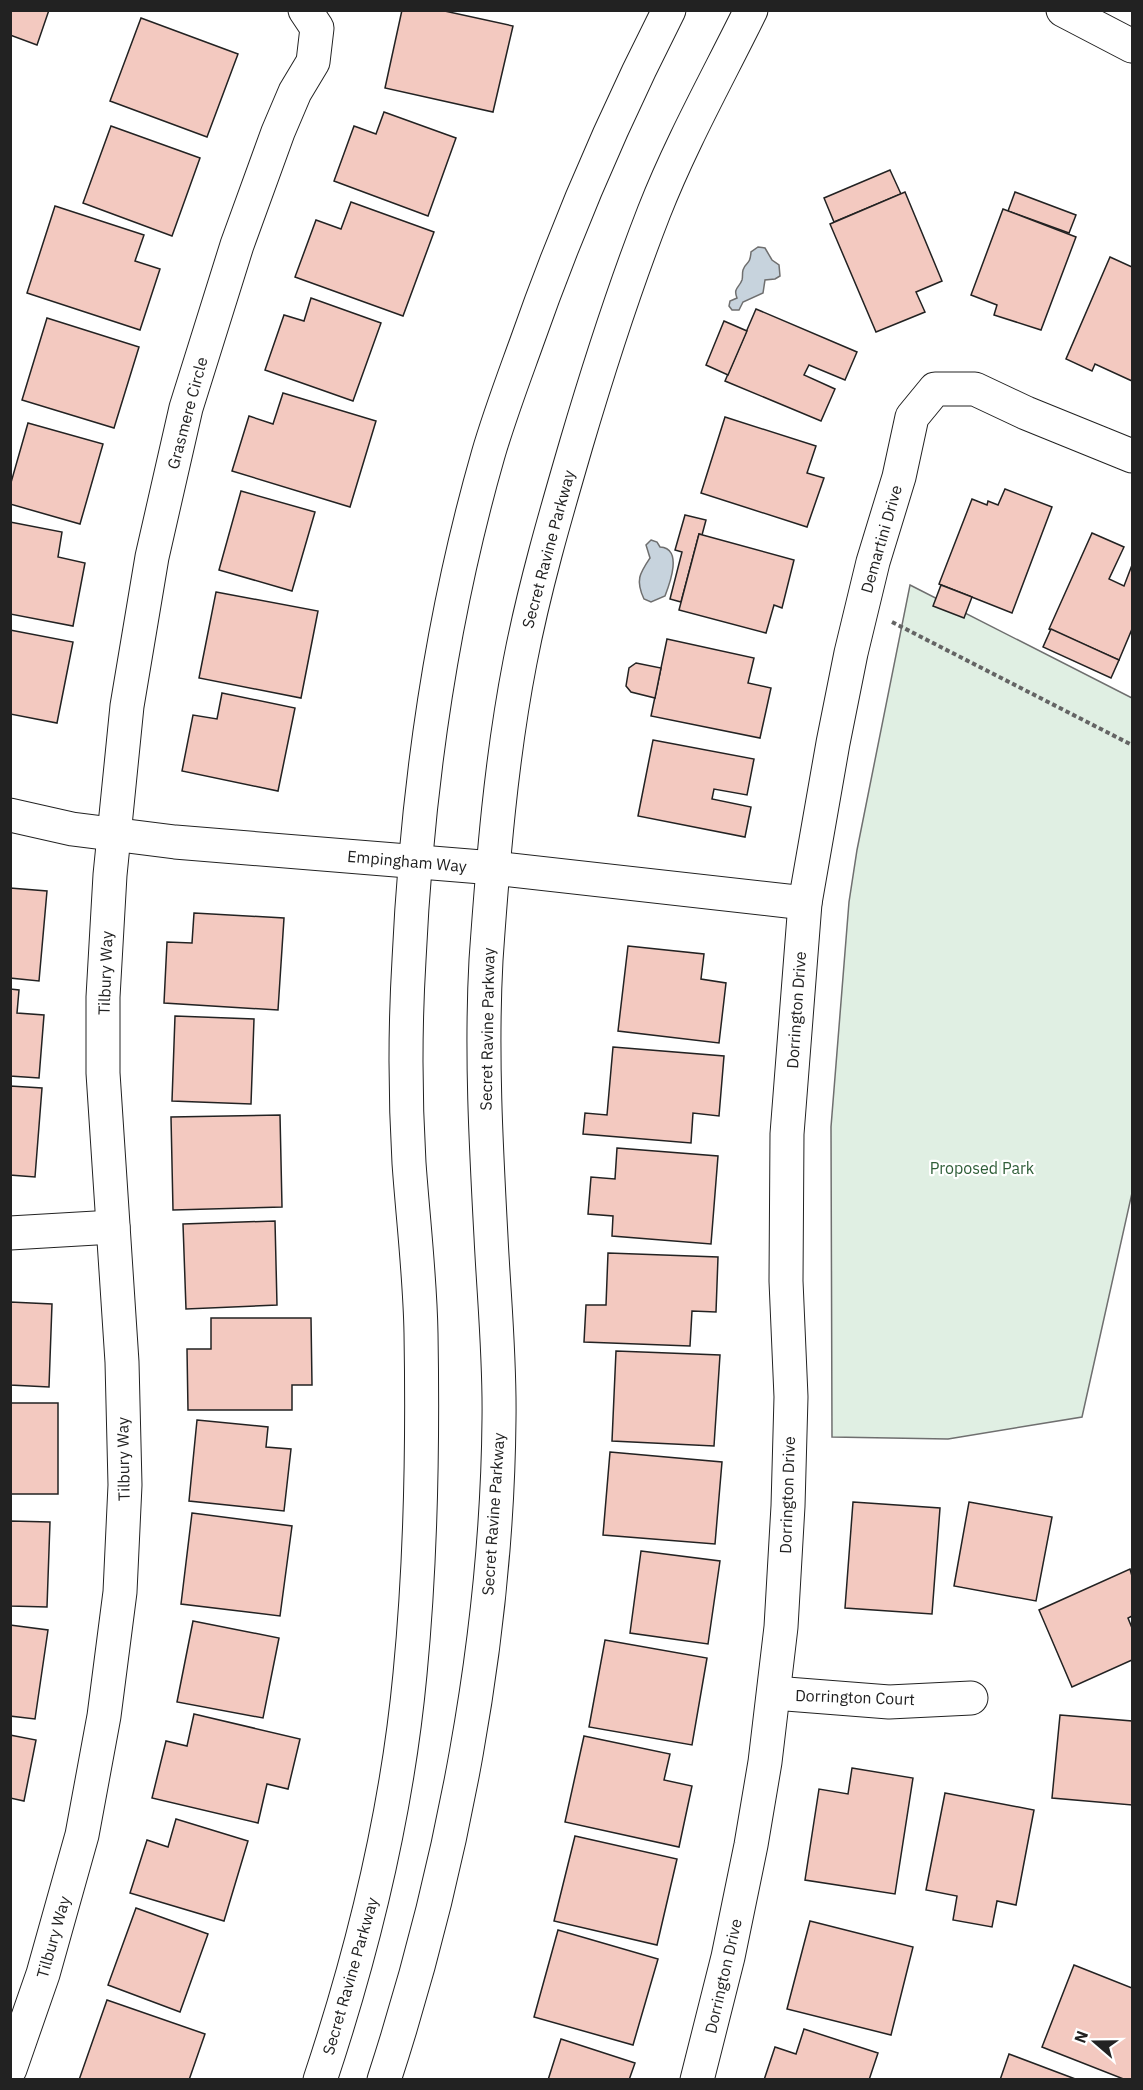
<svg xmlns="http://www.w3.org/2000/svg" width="1143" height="2090" viewBox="0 0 1143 2090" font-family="'IBM Plex Sans',sans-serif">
  <rect width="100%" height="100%" fill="#fff"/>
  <polygon fill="#e0efe3" stroke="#6f6f6f" stroke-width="1.5" points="910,585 1132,698 1132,1193 1082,1417 948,1439 832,1437 831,1127 849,902 857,850"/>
  <g fill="#c7d3dd" stroke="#6f6f6f" stroke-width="1.5">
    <path d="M 758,247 L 765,248 L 772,260 L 779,265 L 780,276 L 775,279 L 765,280 L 763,293 L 743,302 L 739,310 L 732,310 L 729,306 L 730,301 L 737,298 C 733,288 739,288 742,280 C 743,277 742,273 743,270 C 746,261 750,266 751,252 Z"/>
    <path d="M 651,540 L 657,542 L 660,547 C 683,548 670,583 665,596 L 651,602 L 644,599 C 635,580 640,573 650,558 L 646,545 Z"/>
  </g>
  <g fill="#f3c9c0" stroke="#222" stroke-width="1.5">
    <polygon points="10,10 49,10 37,45 10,35"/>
    <polygon points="402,10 440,10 513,26 493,112 385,88"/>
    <polygon points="141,18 238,54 207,137 110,101"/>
    <polygon points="384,112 456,138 428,216 334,181 354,126 376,134"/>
    <polygon points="111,126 200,158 172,236 83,203"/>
    <polygon points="890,170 901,194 834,222 824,198"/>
    <polygon points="905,192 942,281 916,292 925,312 876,332 830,224"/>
    <polygon points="1015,192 1076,215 1069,233 1008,211"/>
    <polygon points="351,202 434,232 403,316 295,277 316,220 341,229"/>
    <polygon points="55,206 144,235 135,261 160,269 140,330 27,293"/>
    <polygon points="1003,209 1076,237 1041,330 994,315 997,305 971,295"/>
    <polygon points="1110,257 1132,267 1132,381 1095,364 1092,371 1066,359"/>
    <polygon points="311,298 381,323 353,401 265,370 284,315 304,321"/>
    <polygon points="756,309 857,352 845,380 809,365 804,375 835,389 821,421 725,381"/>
    <polygon points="47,318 139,347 114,428 22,400"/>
    <polygon points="724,321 747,331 728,375 706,365"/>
    <polygon points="283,393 376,421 350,507 232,471 249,416 273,424"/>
    <polygon points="725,417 816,446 807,473 824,478 807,527 701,493"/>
    <polygon points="28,423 103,444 80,524 10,504 10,486"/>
    <polygon points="1005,489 1052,507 1012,613 939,584 972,499 987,505 988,501 998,505"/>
    <polygon points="241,491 315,512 292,591 219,570"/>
    <polygon points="685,515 706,520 702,535 699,534 681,602 670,599 682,552 675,550"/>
    <polygon points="10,522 62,532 58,557 85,563 73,626 10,614"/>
    <polygon points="1092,533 1124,547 1109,579 1124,586 1132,565 1132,629 1119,660 1049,629"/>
    <polygon points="699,534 794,560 782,608 774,605 766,633 679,610"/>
    <polygon points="941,585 972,597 964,618 933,606"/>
    <polygon points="216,592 318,611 301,698 199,678"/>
    <polygon points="1051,629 1119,660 1111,678 1043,647"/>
    <polygon points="10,630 73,642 57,723 10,714"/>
    <polygon points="667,639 754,658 748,683 771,688 760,738 651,716"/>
    <polygon points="636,663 661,668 655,698 631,692 626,686 629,668"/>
    <polygon points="222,693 295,708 278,791 182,771 193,715 217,719"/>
    <polygon points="653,740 754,759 747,795 714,789 712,799 751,807 745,837 638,816"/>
    <polygon points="10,888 47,891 39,981 10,978"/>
    <polygon points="194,913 284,918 278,1010 164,1003 167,942 192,943"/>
    <polygon points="628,946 704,954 701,979 726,983 719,1043 618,1031"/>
    <polygon points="10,989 19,990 17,1013 44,1015 39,1078 10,1076"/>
    <polygon points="175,1016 254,1019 251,1104 172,1101"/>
    <polygon points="613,1047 724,1056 719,1116 693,1113 691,1143 583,1134 585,1113 607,1115"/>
    <polygon points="10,1086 42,1088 35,1177 10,1175"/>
    <polygon points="280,1115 282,1207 173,1210 171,1117"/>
    <polygon points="617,1148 718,1156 711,1244 612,1236 613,1216 588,1214 591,1177 615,1179"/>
    <polygon points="275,1221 277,1305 186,1309 183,1224"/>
    <polygon points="608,1253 718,1257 716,1312 692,1311 690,1346 584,1342 586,1305 606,1305"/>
    <polygon points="10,1302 52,1304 49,1387 10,1385"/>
    <polygon points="211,1318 311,1318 312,1385 292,1385 292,1410 188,1410 187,1349 211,1349"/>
    <polygon points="616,1351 720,1355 714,1446 612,1441"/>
    <rect x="10" y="1403" width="48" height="91"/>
    <polygon points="197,1420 268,1427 266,1447 291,1449 284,1511 189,1501"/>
    <polygon points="610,1452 722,1462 715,1544 603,1535"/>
    <polygon points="853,1502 940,1508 932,1614 845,1608"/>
    <polygon points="969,1502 1052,1517 1036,1601 954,1586"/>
    <polygon points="192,1513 292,1526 280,1616 181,1604"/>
    <polygon points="10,1521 50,1522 47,1607 10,1606"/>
    <polygon points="641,1551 720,1561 708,1644 630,1633"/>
    <polygon points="1130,1569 1132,1576 1132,1616 1128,1618 1132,1628 1132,1660 1072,1687 1039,1610"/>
    <polygon points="193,1621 279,1638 263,1718 177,1702"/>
    <polygon points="10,1625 48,1630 35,1719 10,1716"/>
    <polygon points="605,1640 707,1658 692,1745 589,1727"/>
    <polygon points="194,1714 300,1739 288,1789 267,1784 258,1823 152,1798 166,1741 187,1746"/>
    <polygon points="1060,1715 1132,1721 1132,1805 1052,1798"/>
    <polygon points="10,1735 36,1740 24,1801 10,1798"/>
    <polygon points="584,1736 670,1754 664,1780 692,1786 679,1847 565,1822"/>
    <polygon points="852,1768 913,1778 895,1894 805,1880 819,1789 848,1794"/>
    <polygon points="945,1793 1034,1810 1016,1905 997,1901 992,1927 953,1920 957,1896 926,1890"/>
    <polygon points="176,1819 248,1841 224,1921 130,1893 147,1840 168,1847"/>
    <polygon points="575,1836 677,1859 657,1945 554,1921"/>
    <polygon points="136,1908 208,1934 180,2012 108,1985"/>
    <polygon points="810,1921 913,1947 891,2035 787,2009"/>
    <polygon points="558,1930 658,1959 633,2045 534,2017"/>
    <polygon points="1074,1965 1132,1988 1132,2080 1126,2080 1042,2047"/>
    <polygon points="107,2000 205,2034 189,2080 79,2080"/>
    <polygon points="804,2029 878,2053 869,2080 764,2080 775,2047 796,2054"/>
    <polygon points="561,2039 635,2063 629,2080 548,2080"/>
    <polygon points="1009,2054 1078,2080 1000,2080"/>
  </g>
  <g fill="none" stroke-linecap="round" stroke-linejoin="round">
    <g stroke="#222" stroke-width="35">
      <g id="minor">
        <polyline points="10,815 72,829 175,842 494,868 805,903"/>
        <polyline points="10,1233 113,1227"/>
        <polyline points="774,1693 889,1702 971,1698"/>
        <polyline points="10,2069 43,1974 82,1835 104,1716 120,1592 125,1485 122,1362 103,1073 103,997 110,875 127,706 152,557 186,408 237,245 278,132 295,92 313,62 317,28 305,10"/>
        <polyline points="697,2080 728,1957 751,1845 765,1762 781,1627 788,1506 791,1397 786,1281 787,1134 805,903 833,743 851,653 873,562 899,477 912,417 935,389 975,389 1026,413 1132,456"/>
      </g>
    </g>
    <g stroke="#222" stroke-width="35">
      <g id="secondary">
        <path d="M 320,2080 C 364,1948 397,1812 410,1674 C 421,1561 423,1447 421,1333 C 420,1276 413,1219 409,1163 C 405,1095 405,1027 409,960 C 417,790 441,619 488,455 C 499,417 513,380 526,344 C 566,230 614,118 669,10"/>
        <path d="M 384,2080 C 452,1871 497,1638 499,1419 C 500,1358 494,1298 491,1237 C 486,1145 481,1052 486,960 C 493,860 501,760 520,662 C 534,589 555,517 576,445 C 599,367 624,289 654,212 C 681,143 718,77 751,10"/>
      </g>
    </g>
    <g stroke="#222" stroke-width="35">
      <polyline id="primary" points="1063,10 1132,46"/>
    </g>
    <polyline stroke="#646464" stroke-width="4" stroke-dasharray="4.5 3" stroke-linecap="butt" points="892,622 1132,745"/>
    <use href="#minor" stroke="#fff" stroke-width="33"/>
    <use href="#secondary" stroke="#fff" stroke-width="33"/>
    <use href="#primary" stroke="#fff" stroke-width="33"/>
  </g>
  <g text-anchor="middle" stroke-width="4.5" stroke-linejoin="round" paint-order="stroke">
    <g font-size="16" fill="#222" stroke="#fff">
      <text transform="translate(187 413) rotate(-75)" y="6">Grasmere Circle</text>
      <text transform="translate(881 539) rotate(-74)" y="6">Demartini Drive</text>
      <text transform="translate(548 549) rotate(-75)" y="6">Secret Ravine Parkway</text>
      <text transform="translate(407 861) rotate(5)" y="6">Empingham Way</text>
      <text transform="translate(105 973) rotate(-88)" y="6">Tilbury Way</text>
      <text transform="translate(796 1010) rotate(-86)" y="6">Dorrington Drive</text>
      <text transform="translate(487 1029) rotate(-89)" y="6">Secret Ravine Parkway</text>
      <text transform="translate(123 1459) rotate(-91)" y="6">Tilbury Way</text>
      <text transform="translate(787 1495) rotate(-88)" y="6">Dorrington Drive</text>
      <text transform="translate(493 1514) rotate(-86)" y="6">Secret Ravine Parkway</text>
      <text transform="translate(855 1697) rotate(2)" y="6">Dorrington Court</text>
      <text transform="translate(53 1937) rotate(-74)" y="6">Tilbury Way</text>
      <text transform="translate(350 1976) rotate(-74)" y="6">Secret Ravine Parkway</text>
      <text transform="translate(723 1976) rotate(-77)" y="6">Dorrington Drive</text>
    </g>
    <g font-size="16" fill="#2f5e38" stroke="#fff">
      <text x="982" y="1174">Proposed Park</text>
    </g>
  </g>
  <rect width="1143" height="2090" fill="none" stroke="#222222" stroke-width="24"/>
  <g transform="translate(1095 2042) rotate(290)" stroke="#ffffff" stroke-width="4.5" paint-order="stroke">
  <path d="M0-4.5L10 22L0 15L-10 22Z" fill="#222222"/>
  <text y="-9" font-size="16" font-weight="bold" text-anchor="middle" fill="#222222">N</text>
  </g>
</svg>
